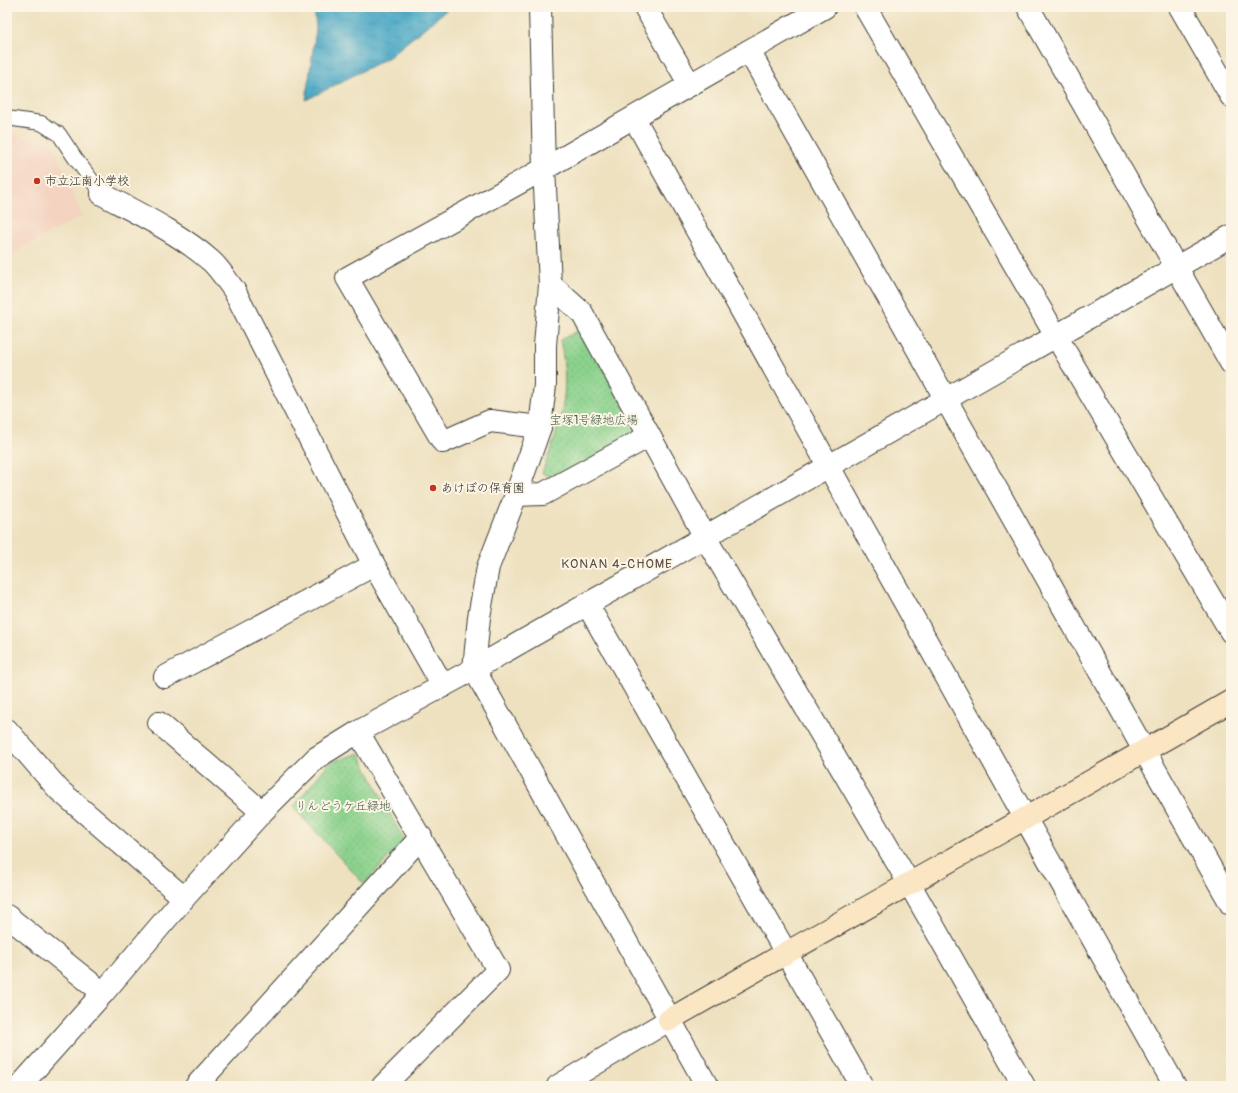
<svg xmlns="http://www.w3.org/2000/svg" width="1238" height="1093" viewBox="0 0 1238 1093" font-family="Pangolin,'Klee One',sans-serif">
  <defs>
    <pattern id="park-dots" width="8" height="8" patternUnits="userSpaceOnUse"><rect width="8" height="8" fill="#8cd28d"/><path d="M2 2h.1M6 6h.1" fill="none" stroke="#78b479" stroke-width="1.8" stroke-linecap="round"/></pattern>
    <pattern id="water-ripples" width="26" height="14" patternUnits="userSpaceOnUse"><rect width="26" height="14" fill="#44a6c4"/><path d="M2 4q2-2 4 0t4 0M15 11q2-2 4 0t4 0" fill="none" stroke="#38869e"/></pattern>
  </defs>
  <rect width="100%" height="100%" fill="#fcf5e5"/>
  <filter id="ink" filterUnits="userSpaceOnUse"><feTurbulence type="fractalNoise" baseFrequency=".025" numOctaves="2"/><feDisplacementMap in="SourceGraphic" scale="8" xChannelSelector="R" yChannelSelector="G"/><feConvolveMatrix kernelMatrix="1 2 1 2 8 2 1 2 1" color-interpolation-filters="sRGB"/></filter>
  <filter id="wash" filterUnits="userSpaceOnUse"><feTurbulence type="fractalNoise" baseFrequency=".012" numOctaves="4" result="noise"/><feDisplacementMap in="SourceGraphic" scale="16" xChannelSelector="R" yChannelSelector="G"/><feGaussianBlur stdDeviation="0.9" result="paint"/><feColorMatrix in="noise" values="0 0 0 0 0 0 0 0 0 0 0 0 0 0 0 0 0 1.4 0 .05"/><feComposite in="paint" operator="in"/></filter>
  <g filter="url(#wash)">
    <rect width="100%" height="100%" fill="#eee1c0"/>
    <polygon fill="#f4d3c0" points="7,132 53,146 82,216 7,256"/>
    <g fill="url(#park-dots)" stroke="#547754">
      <path d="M 582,329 L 638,431 L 556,480 L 542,473 C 548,456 555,440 559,423 C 567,396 566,367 560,340 Z"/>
      <polygon points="359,753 404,841 364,884 293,807 329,763"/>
    </g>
    <polygon fill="url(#water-ripples)" stroke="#306170" points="314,7 450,7 389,57 306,100 316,29"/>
  </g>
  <g filter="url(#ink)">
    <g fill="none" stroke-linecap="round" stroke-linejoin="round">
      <g stroke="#3c3a35" stroke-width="16">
        <polyline id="lane" points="7,118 41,123 59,134 75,158 102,194"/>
      </g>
      <g stroke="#3c3a35" stroke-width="24">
        <g id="street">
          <polyline points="540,7 544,169 550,284 545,346 545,385 540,427 516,495 488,567 479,617 474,669 707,1086"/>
          <polyline points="645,7 690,85"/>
          <polyline points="865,7 1056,336 1231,632"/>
          <polyline points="1028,7 1231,363"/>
          <polyline points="1180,7 1231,96"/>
          <polyline points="749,51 1231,904"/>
          <polyline points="634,118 1175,1086"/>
          <path d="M 102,194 C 139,214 179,233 211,261 C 220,269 227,281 234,290 L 374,565 L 443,686"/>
          <polyline points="550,284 582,313 705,537 909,883 1024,1086"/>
          <polyline points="540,427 490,421 443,442 347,278 544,169 825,7"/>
          <polyline points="516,495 543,494 649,436"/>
          <polyline points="587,604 862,1086"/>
          <polyline points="165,677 374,565"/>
          <polyline points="159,723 262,812"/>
          <polyline points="7,730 59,790 184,898"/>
          <polyline points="358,732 498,970 383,1086"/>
          <polyline points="7,916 103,993"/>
          <polyline points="20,1086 103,993 184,898 262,812 316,758 358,732 474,669 1231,236"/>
          <polyline points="196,1086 421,837"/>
          <polyline points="558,1086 669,1020"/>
        </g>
      </g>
      <g stroke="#3c3a35" stroke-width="24">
        <path id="secondary" d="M 669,1020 C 856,912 1045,809 1231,701"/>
      </g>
      <use href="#lane" stroke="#fff" stroke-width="14"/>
      <use href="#street" stroke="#fff" stroke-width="22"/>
      <use href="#secondary" stroke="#fbe6c4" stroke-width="22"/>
    </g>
  </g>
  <g fill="#c8321e" stroke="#fcf5e5" stroke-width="1.5">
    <circle cx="37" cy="181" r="4"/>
    <circle cx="433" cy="488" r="4"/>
  </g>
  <g text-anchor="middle" stroke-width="4" stroke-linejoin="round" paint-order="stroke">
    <g font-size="12" fill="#1c1c1c" stroke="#fcf5e5" text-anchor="start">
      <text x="45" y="185">市立江南小学校</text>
      <text x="441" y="492">あけぼの保育園</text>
    </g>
    <g font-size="12" fill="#435c44" stroke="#fcf5e5">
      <text x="594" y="424">宝塚1号緑地広場</text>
      <text x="343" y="810">りんどうケ丘緑地</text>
    </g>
    <g font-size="13" letter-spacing="1" fill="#5d4c44" stroke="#fcf5e5">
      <text x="617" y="568">KONAN 4-CHOME</text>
    </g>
  </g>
  <rect width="1238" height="1093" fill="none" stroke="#fcf5e5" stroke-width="24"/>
</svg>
